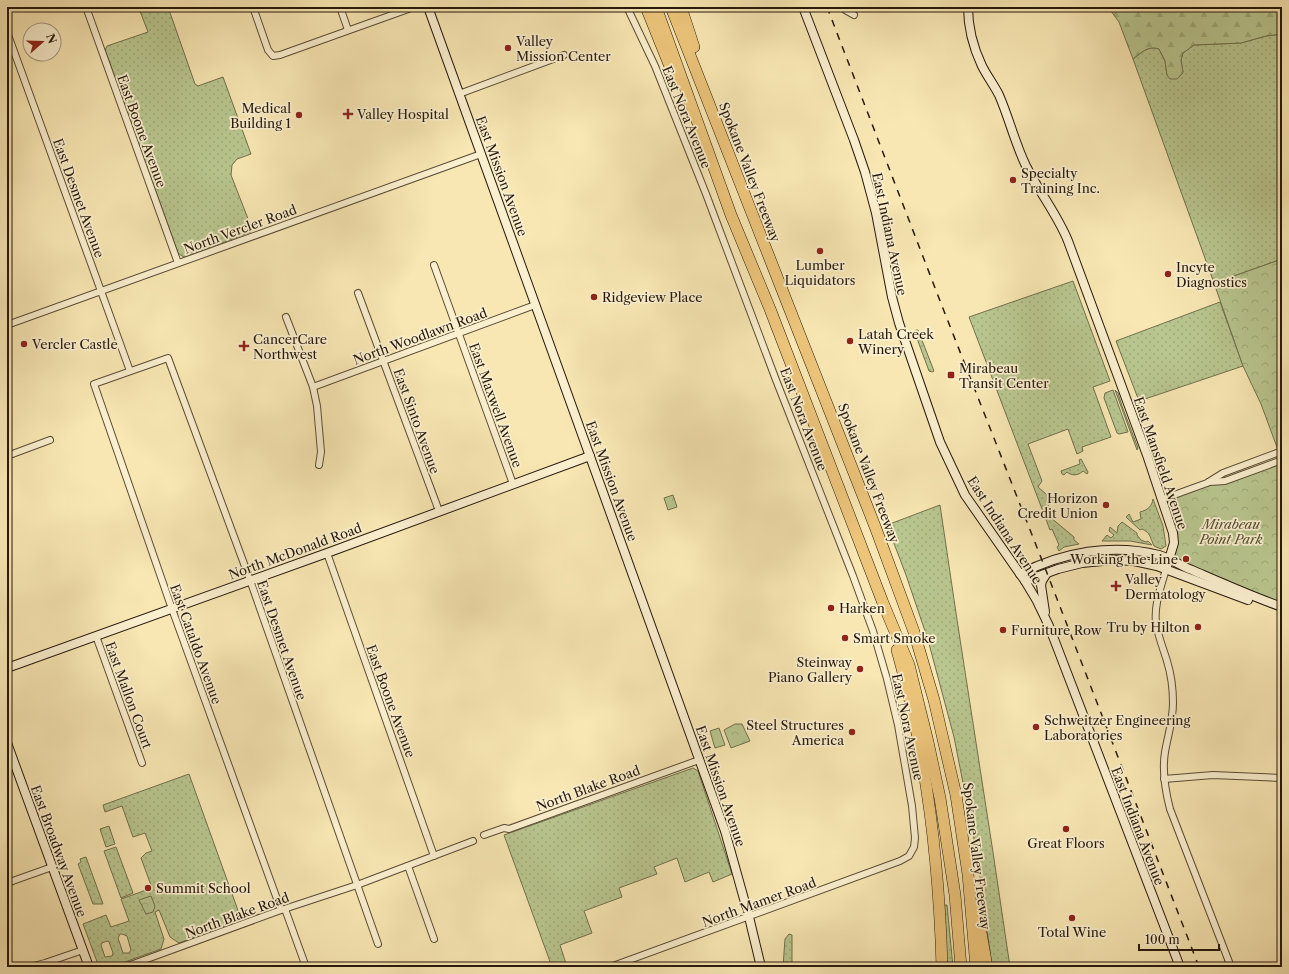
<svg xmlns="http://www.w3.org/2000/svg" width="1289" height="974" viewBox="0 0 1289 974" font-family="'Libre Caslon Text',serif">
  <defs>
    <pattern id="grass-dots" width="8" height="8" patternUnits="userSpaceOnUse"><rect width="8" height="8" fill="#b9c68f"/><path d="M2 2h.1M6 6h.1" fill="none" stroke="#9faa7a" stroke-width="1.8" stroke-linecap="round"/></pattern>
    <pattern id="forest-firs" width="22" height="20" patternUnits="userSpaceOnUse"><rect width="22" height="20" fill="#b9c68f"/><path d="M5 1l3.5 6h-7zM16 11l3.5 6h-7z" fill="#9faa7a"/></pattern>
    <pattern id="park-crowns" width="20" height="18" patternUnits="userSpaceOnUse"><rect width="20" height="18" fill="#b9c68f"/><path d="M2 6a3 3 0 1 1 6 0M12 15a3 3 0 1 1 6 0" fill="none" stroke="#9faa7a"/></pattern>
  </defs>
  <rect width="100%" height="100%" fill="#f8e7b3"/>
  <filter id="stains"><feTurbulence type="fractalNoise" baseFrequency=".005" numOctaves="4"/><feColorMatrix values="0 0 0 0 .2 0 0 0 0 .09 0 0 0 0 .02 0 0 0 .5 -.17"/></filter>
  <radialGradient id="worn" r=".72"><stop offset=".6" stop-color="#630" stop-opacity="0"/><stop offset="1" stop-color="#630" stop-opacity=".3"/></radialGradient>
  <g fill="url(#grass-dots)" stroke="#70704e" fill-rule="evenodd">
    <polygon points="151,7 168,7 195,84 198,86 223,77 251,154 237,159 232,165 231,175 252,229 251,232 185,257 182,256 178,253 105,50 107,46 148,32 140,11"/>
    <path d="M 1282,34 L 1282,259 L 1214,283 L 1133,59 C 1141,53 1148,45 1159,49 L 1165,61 L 1167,75 L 1183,72 L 1181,60 L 1183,53 L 1194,45 L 1241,43 L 1266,36 Z"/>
    <polygon points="1073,281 1110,381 1093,387 1111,437 1082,447 1083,451 1077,454 1068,429 1028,444 1042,481 1038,487 1054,501 1051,503 1050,503 1044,512 1074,537 1074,540 1079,544 1064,547 1059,551 1057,547 1059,545 1052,529 1050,530 969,317"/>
    <polygon points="1220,302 1243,366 1139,401 1116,341"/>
    <polygon points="916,330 918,330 934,371 932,372 929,371 915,333"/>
    <polygon points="1113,390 1128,432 1119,434 1117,433 1104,398 1105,393"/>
    <polygon points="1115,390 1118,393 1122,406 1138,448 1137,450"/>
    <path d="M 1081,459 L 1088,472 L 1087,474 L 1083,471 C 1078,476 1072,476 1067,472 L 1064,475 L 1062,474 L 1061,471 L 1080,464 L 1079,460 Z"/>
    <path d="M 1153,499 L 1163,526 L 1166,546 L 1161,549 L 1154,546 C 1150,538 1151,533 1142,529 L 1140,530 L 1126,517 L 1129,514 L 1133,522 L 1141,519 L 1140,512 C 1148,510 1152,506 1153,499 Z"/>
    <path d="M 940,505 C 962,659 988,813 1010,967 L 992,967 L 977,854 L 954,737 L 928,640 L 906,575 L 887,525 Z"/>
    <polygon points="1122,522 1137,533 1137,535 1141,540 1146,542 1148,541 1152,545 1130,541 1102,541 1107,535 1111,538 1114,535 1109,531 1110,527 1117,533 1118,526"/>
    <polygon points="693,768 698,771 732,874 713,882 709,872 685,882 677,858 654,867 657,874 619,888 622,897 584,911 592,933 560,945 567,967 552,967 504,835"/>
    <path d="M 189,774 L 240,916 L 239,921 L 179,943 L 170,937 L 159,910 L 155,912 L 164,939 L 161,949 L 111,967 L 99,967 L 83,924 L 106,915 L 111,927 L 129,921 L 121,899 L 152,888 L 141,858 L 146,853 L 152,851 L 145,833 L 133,837 L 122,806 L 105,812 L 103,805 ZM 120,934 L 122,934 L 127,936 L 131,950 L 129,953 L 123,953 L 118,938 ZM 107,941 L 109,942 L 113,953 L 112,956 L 105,957 L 101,945 L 102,943 Z"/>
    <polygon points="109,826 115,844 106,847 100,829"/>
    <polygon points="116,847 133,893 121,898 104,851"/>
    <polygon points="86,857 103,904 93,904 78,864 81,862 80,859"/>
    <polygon points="943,905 947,905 953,967 946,967"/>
    <polygon points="789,934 792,935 792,967 783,967 785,939"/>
  </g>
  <path fill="url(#forest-firs)" stroke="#70704e" d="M 1108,7 L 1282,7 L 1282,34 L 1266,36 L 1241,43 L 1194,45 L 1183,53 L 1181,60 L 1183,73 L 1177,79 L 1170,79 L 1167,75 L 1165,61 L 1159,49 C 1148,45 1141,53 1133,59 L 1119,22 Z"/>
  <g fill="url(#park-crowns)" stroke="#70704e">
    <polygon points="1282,259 1282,448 1278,450 1261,404 1243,366 1214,283"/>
    <polygon points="1282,460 1282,607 1169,560 1174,543 1163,499 1207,483 1225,481"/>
    <polygon points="673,495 677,507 668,510 664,498"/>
    <polygon points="735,724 742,724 750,741 731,748 724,730"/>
    <polygon points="151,896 155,906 153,912 146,914 139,900"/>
  </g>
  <polygon fill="#b9c68f" stroke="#70704e" points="719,728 725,745 715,748 710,731"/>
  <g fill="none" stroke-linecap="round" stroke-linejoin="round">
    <g stroke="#5a4c36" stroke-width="8">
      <g id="street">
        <polyline points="86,7 178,263"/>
        <polyline points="253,7 268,50 273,56 280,55 414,7"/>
        <polyline points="340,7 348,30"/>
        <polyline points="844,7 845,10 854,15"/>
        <polyline points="7,32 130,371"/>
        <polyline points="459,94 564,55"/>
        <polyline points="434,265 513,484"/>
        <polyline points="358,293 439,511"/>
        <polyline points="286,317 313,387 317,406 321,452 319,465"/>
        <polyline points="7,325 481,154"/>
        <polyline points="313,387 535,305"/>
        <polyline points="7,456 50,440"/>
        <polyline points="1209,482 1225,481 1282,460"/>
        <polyline points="1163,499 1207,483 1223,473 1282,451"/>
        <polyline points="327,553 434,856"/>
        <path d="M 1166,569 C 1161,587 1154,604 1156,623 C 1158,636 1163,648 1167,661 C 1171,674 1173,689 1173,703 C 1173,720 1168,735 1165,752 C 1162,771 1165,790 1170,809 L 1231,967"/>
        <polyline points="96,636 142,763"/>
        <polyline points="1164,779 1213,775 1282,778"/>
        <polyline points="484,835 504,828 509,829 699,760"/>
        <polyline points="408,866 434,939"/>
        <polyline points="7,883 52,867"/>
        <polyline points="285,909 306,967"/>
        <polyline points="281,910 172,609 94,384 168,358 250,580 378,944"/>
        <polyline points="7,966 30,967 45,963 83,950"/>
        <polyline points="125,967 281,910 357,885 473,841"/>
        <polyline points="610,967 900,861 909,856 914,847 915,838 912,806 898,725 887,679 873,631 853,576 776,380 706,194 655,66 627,7"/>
      </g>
    </g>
    <g stroke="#26190c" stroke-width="10">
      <g id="secondary">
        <polyline points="428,7 725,831 749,917 761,967"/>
        <polyline points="803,7 854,140 865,172 876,213 892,297 899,323 940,442 965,495 1025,581 1037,601 1049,626 1180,967"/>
        <path d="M 968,7 C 968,28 973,47 982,66 C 987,76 994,85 999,95 C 1009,118 1015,143 1026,166 C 1039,192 1057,214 1068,241 L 1147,455 L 1173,533 L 1174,543 L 1166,569"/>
        <path d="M 1020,574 C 1063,552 1112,543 1159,555 C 1170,558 1181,566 1192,570 C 1222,583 1251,596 1282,607"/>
        <polyline points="1025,581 1058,569 1082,563 1113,560 1134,561 1157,566 1248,600"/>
        <polyline points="1045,612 1041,585 1042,581 1047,573"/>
        <polyline points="7,668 327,553 590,456"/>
        <polyline points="7,743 89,967"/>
      </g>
    </g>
    <g stroke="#26190c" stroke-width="12">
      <g id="highway">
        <polyline points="646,7 677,84"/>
        <polyline points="656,7 731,215 770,309 883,603 909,665 928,742 940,798 955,895 961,967"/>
        <polyline points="671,7 876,529 914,632 934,700 956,795 968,874 976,967"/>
        <polyline points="681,7 694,47"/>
        <path d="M 897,650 C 926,752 939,861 942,967"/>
        <polyline points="976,905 987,967"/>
      </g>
    </g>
    <use href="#street" stroke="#faefce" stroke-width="6"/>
    <use href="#secondary" stroke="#faefce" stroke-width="8"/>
    <use href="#highway" stroke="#ecc47a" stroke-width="11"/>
    <polyline stroke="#26190c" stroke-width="1.5" stroke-dasharray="7 7" stroke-linecap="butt" points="827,7 942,306 1047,573 1199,967"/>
  </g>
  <g fill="#8f2418" stroke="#faefce" stroke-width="1.5">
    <circle cx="508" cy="48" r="4"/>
    <path d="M346 108h4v4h4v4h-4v4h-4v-4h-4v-4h4z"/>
    <circle cx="299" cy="115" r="4"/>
    <circle cx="1013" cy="180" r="4"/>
    <circle cx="820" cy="251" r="4"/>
    <circle cx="1168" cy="274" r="4"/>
    <circle cx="594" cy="297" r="4"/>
    <circle cx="850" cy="341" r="4"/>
    <circle cx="24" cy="344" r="4"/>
    <path d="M242 340h4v4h4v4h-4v4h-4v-4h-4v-4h4z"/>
    <rect x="947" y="371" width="8" height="8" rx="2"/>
    <circle cx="1106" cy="505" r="4"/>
    <circle cx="1186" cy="559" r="4"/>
    <path d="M1114 580h4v4h4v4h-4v4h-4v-4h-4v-4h4z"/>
    <circle cx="831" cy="608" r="4"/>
    <circle cx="1198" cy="627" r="4"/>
    <circle cx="1003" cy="630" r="4"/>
    <circle cx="845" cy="638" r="4"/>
    <circle cx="860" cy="669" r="4"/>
    <circle cx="1036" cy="727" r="4"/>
    <circle cx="852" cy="732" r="4"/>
    <circle cx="1066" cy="829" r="4"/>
    <circle cx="148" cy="888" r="4"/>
    <circle cx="1072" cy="918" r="4"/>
  </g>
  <g text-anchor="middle" stroke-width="3.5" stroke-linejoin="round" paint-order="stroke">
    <g font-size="13" fill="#26190c" stroke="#faefce" text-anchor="start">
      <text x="516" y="46">Valley<tspan x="516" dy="15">Mission Center</tspan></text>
      <text x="291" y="113" text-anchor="end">Medical<tspan x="291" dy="15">Building 1</tspan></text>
      <text x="357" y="119">Valley Hospital</text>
      <text x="1021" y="178">Specialty<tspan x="1021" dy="15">Training Inc.</tspan></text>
      <text x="820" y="270" text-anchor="middle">Lumber<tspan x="820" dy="15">Liquidators</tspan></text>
      <text x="1176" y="272">Incyte<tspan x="1176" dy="15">Diagnostics</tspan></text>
      <text x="602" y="302">Ridgeview Place</text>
      <text x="858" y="339">Latah Creek<tspan x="858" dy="15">Winery</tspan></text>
      <text x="253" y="344">CancerCare<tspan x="253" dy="15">Northwest</tspan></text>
      <text x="32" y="349">Vercler Castle</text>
      <text x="959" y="373">Mirabeau<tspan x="959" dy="15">Transit Center</tspan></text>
      <text x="1098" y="503" text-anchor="end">Horizon<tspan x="1098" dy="15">Credit Union</tspan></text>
      <text x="1178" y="564" text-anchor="end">Working the Line</text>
      <text x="1125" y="584">Valley<tspan x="1125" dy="15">Dermatology</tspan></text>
      <text x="839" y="613">Harken</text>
      <text x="1190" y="632" text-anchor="end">Tru by Hilton</text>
      <text x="1011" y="635">Furniture Row</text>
      <text x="853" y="643">Smart Smoke</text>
      <text x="852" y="667" text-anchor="end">Steinway<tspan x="852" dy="15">Piano Gallery</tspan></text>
      <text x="1044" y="725">Schweitzer Engineering<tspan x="1044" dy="15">Laboratories</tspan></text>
      <text x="844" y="730" text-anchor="end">Steel Structures<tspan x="844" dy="15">America</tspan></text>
      <text x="1066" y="848" text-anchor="middle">Great Floors</text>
      <text x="156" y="893">Summit School</text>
      <text x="1072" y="937" text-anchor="middle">Total Wine</text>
    </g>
    <g font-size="13" fill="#26190c" stroke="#faefce">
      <text transform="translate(687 117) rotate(68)" y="5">East Nora Avenue</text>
      <text transform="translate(142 131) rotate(70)" y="5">East Boone Avenue</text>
      <text transform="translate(750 172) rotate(69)" y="5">Spokane Valley Freeway</text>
      <text transform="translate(502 176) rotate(70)" y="5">East Mission Avenue</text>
      <text transform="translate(79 198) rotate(70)" y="5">East Desmet Avenue</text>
      <text transform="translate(240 229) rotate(-20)" y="5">North Vercler Road</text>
      <text transform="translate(890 234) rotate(78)" y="5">East Indiana Avenue</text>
      <text transform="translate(420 336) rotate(-20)" y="5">North Woodlawn Road</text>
      <text transform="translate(496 405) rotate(70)" y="5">East Maxwell Avenue</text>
      <text transform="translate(804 419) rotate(69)" y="5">East Nora Avenue</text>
      <text transform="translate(417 421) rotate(70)" y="5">East Sinto Avenue</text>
      <text transform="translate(1161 463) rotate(71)" y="5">East Mansfield Avenue</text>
      <text transform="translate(869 473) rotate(69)" y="5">Spokane Valley Freeway</text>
      <text transform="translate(612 481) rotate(70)" y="5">East Mission Avenue</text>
      <text transform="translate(1005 530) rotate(57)" y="5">East Indiana Avenue</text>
      <text transform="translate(295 551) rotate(-20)" y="5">North McDonald Road</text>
      <text transform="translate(282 640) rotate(71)" y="5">East Desmet Avenue</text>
      <text transform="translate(196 644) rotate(70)" y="5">East Cataldo Avenue</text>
      <text transform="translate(129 695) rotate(70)" y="5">East Mallon Court</text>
      <text transform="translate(391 701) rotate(70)" y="5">East Boone Avenue</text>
      <text transform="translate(908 727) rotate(78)" y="5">East Nora Avenue</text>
      <text transform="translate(721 786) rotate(71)" y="5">East Mission Avenue</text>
      <text transform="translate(588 788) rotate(-20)" y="5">North Blake Road</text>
      <text transform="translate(1138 826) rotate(69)" y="5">East Indiana Avenue</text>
      <text transform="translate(59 851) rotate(70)" y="5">East Broadway Avenue</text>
      <text transform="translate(977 856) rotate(83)" y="5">Spokane Valley Freeway</text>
      <text transform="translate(759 902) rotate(-20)" y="5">North Mamer Road</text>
      <text transform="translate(237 915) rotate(-20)" y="5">North Blake Road</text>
    </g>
    <g font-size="13" font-style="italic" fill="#524d33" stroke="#faefce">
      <text x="1231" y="529">Mirabeau<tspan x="1231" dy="15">Point Park</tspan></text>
    </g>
  </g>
  <rect width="1289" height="974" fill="none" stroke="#f8e7b3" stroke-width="24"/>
  <rect x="8" y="8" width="1273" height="958" fill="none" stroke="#26190c" stroke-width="2"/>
  <rect x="12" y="12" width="1265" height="950" fill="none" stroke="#26190c"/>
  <g transform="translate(42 42) rotate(70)"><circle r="19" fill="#faefce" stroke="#a59980"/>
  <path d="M0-3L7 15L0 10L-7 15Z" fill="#8f2418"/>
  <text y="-6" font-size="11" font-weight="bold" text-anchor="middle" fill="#26190c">N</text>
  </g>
  <path d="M1139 944v6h80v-6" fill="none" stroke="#26190c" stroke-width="2"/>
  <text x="1145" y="944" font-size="12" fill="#26190c" stroke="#faefce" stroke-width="3" paint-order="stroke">100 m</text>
  <rect width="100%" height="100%" filter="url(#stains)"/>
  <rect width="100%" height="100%" fill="url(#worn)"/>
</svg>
